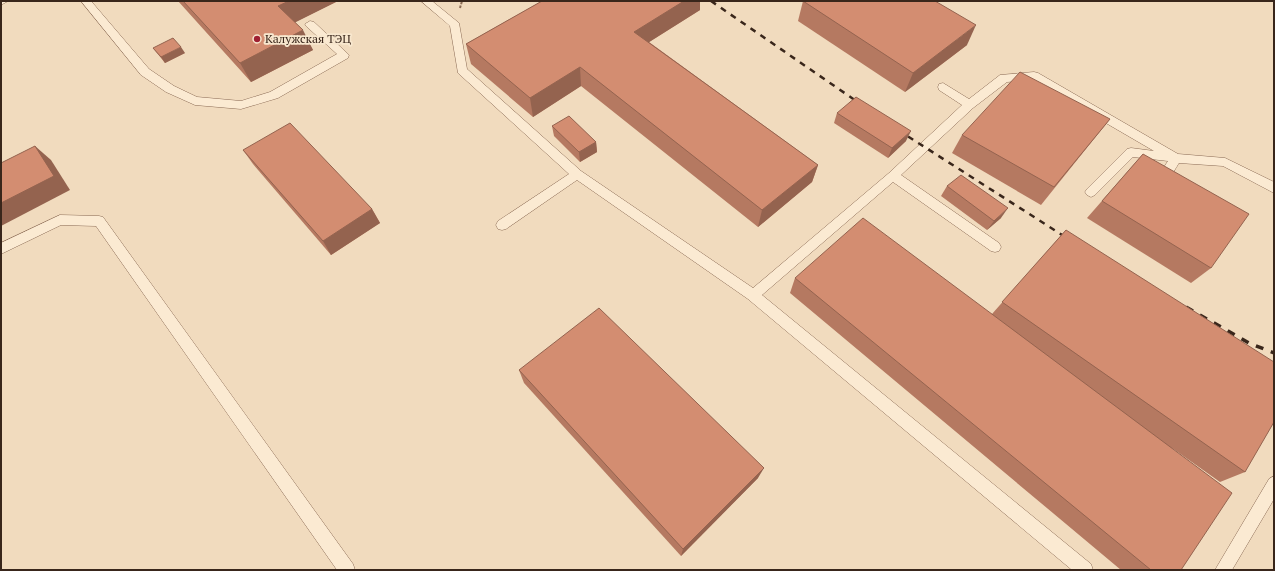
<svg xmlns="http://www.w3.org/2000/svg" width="1275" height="571" viewBox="0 0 1275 571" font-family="'PT Serif',serif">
  <rect width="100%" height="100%" fill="#f1dbbe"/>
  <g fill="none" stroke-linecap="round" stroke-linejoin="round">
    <g stroke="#8b6b55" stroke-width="1">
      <g id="service">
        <polygon points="1,1 8,1 1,5"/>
        <polygon points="81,1 91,1 149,69 174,86 197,97 241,101 270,92 337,54 306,26 305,24 310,21 314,22 349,55 348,58 278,98 241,109 195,105 166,92 141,75"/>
        <path d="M 421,1 L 432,1 L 459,23 L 467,69 L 581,171 L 753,288 L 889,173 L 962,105 L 939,90 L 938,87 L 939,84 L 943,83 L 969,99 L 1000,75 L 1034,72 L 1038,73 L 1178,154 L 1225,158 L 1274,182 L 1274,193 L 1223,166 L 1179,163 C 1174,170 1168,186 1158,182 L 1156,179 L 1168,161 L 1133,157 L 1095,195 L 1091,197 L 1087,195 L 1085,192 L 1087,189 L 1127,149 L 1131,148 L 1154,151 L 1032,80 L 1007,82 L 973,108 L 901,175 L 999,243 L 1001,247 L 999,251 L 995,252 L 991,251 L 893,182 L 762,295 L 1091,564 L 1093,570 L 1072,570 L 748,299 L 577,180 L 506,229 L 502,230 L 498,229 L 496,225 L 498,221 L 569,174 L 458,73 L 450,26 Z"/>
        <polygon points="60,215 99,216 103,217 353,564 355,570 337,570 96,226 61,225 1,254 1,243"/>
        <polygon points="1274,476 1274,499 1232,570 1215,570 1269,479"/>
      </g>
    </g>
    <polyline stroke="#8b6b55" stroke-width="2" stroke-dasharray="2.5 1.5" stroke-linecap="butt" points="460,8 462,1"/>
    <use href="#service" fill="#fbead2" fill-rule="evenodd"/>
    <g stroke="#39261b" stroke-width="2.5" stroke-dasharray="6 6" stroke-linecap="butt">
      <polyline points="711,1 862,105"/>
      <polyline points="898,130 1070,240"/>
    </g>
    <polyline stroke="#39261b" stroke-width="3.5" stroke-dasharray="8 8" stroke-linecap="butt" points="1186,307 1249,343 1274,353"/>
  </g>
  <g fill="#b57961">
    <polygon points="178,1 338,1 295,22 313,50 251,82"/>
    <polygon points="542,1 700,1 700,10 649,42 818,165 812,182 758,227 581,86 533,117 471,64 466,44"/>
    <polygon points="803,1 967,45 905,92 798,21"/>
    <polygon points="153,48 185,53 165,63"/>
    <polygon points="837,113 906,141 888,158 834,123"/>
    <polygon points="1110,119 1041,205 952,153 962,135"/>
    <polygon points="552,126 596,142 597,152 580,162 554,136"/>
    <polygon points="243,150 372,209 380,223 331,255 253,164"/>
    <polygon points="1143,154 1211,268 1191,283 1087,218"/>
    <polygon points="947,186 1001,218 987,230 941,196"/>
    <polygon points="1066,230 1245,472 1220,482 1172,448 1181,570 1121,570 790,293 795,278 992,314"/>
    <polygon points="519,370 758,478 681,556 524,383"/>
  </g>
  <g fill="#94634f">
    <polygon points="289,1 338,1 288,26 278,6"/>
    <polygon points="684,1 700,1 700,10 635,51 634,32"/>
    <polygon points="976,25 967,45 905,92 913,73"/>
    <polygon points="303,30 313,50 251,82 240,63"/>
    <polygon points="181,47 185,53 165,63 161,57"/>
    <polygon points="580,67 581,86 533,117 530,98"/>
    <polygon points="911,131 906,141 888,158 892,148"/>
    <polygon points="596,142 597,152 580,162 579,152"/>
    <polygon points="35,146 51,160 70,190 1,226 1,203"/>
    <polygon points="818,165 812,182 758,227 762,210"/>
    <polygon points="1008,208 1001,218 987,230 994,221"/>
    <polygon points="372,209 380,223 331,255 323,241"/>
    <polygon points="764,468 758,478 681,556 683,549"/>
  </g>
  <g fill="#d38d71" stroke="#94634f">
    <polygon points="183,1 289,1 278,6 303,30 240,63"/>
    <polygon points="542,1 684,1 634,32 818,165 762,210 580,67 530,98 466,44"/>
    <polygon points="803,1 935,1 976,25 913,73"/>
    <polygon points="173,38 181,47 161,57 153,48"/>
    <polygon points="1020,72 1110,119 1054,187 962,135"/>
    <polygon points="856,97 911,131 892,148 837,113"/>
    <polygon points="569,116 596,142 579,152 552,126"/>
    <polygon points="290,123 372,209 323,241 243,150"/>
    <polygon points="35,146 54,176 1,203 1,163"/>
    <polygon points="1143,154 1249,214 1211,268 1102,201"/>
    <polygon points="961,175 1008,208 994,221 947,186"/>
    <polygon points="863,218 1232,493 1181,570 1151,570 795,278"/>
    <polygon points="1066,230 1274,362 1274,422 1245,472 1002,302"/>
    <polygon points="599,308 764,468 683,549 519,370"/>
  </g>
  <circle fill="#9f2032" stroke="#f8e7ce" stroke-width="1.5" cx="257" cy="39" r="4"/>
  <g text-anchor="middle" stroke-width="3.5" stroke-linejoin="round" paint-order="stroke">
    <g font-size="12" fill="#39261b" stroke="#f8e7ce" text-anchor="start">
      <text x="265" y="43">Калужская ТЭЦ</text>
    </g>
  </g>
  <rect width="1275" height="571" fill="none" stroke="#39261b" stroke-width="4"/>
</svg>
